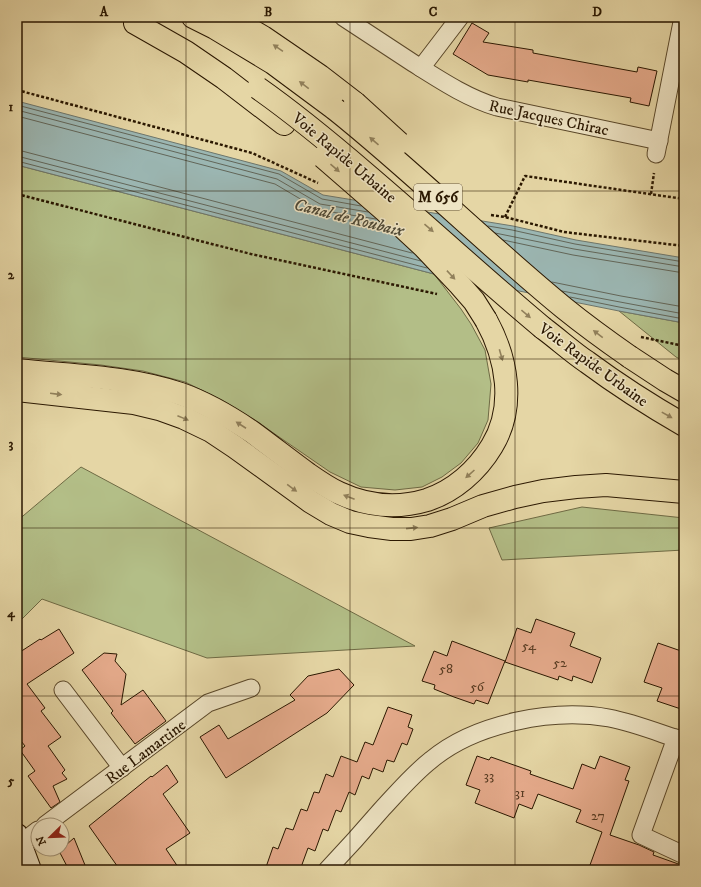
<svg xmlns="http://www.w3.org/2000/svg" width="701" height="887" viewBox="0 0 701 887" font-family="'IM FELL DW Pica',serif">
  <rect width="100%" height="100%" fill="#e5d6a5"/>
  <filter id="stains"><feTurbulence type="fractalNoise" baseFrequency=".005" numOctaves="4"/><feColorMatrix values="0 0 0 0 .2 0 0 0 0 .09 0 0 0 0 .02 0 0 0 .5 -.17"/></filter>
  <radialGradient id="worn" r=".72"><stop offset=".6" stop-color="#630" stop-opacity="0"/><stop offset="1" stop-color="#630" stop-opacity=".3"/></radialGradient>
  <g fill="#b3be87" stroke="#6e6a44">
    <polygon points="17,165 434,274 461,309 471,324 485,350 491,384 488,420 478,443 461,463 442,477 422,487 395,490 361,487 330,472 253,419 222,400 185,382 143,371 101,365 17,357"/>
    <polygon points="619,311 684,323 684,361 676,357"/>
    <polygon points="81,467 415,646 207,658 42,599 17,624 17,521"/>
    <polygon points="582,507 684,518 684,550 502,560 489,528"/>
  </g>
  <polygon fill="#9bb6b2" stroke="#6e766b" points="17,101 281,171 323,195 513,226 576,240 684,258 684,323 619,311 434,274 17,165"/>
  <g fill="none" stroke-linecap="round" stroke-linejoin="round">
    <g stroke="#626659" stroke-width="1">
      <polyline points="17,105 279,174 322,199 361,206"/>
      <polyline points="17,110 277,179 320,204 368,212"/>
      <polyline points="17,116 275,184 319,210 376,219"/>
      <polyline points="17,150 22,151 412,253"/>
      <polyline points="17,156 421,261"/>
      <polyline points="17,161 427,268"/>
      <polyline points="488,226 512,230 575,244 684,262"/>
      <polyline points="495,233 574,249 684,267"/>
      <polyline points="503,240 573,255 684,273"/>
      <polyline points="552,282 621,296 684,307"/>
      <polyline points="562,291 620,302 684,314"/>
      <polyline points="570,297 619,307 684,319"/>
    </g>
  </g>
  <g fill="#e6ab8c" stroke="#2a1700">
    <polygon points="472,23 489,33 483,42 533,50 533,53 637,72 638,67 657,71 649,106 630,102 631,98 528,80 528,82 488,75 453,54"/>
    <polygon points="536,619 575,633 570,646 601,658 592,683 573,676 572,681 559,676 558,680 505,662 517,628 531,633"/>
    <polygon points="59,629 74,653 27,684 45,708 41,711 61,737 48,746 65,770 62,773 67,779 53,786 60,802 51,808 28,776 35,771 20,750 25,746 17,736 17,654 40,639 41,640"/>
    <polygon points="452,641 505,661 488,704 476,700 474,704 454,697 434,689 435,685 422,681 434,651 447,656"/>
    <polygon points="658,643 684,652 684,710 657,701 662,688 644,682"/>
    <polygon points="104,653 117,654 115,661 126,674 121,705 143,690 166,721 135,744 111,713 113,711 82,670"/>
    <polygon points="339,669 354,685 327,713 226,778 200,737 219,725 228,739 295,700 290,695 308,676"/>
    <polygon points="388,707 412,715 408,727 413,729 407,745 402,743 394,762 387,760 383,772 373,768 369,779 362,776 355,795 349,792 341,812 336,810 328,831 323,829 315,851 308,848 300,870 265,870 273,847 278,849 286,828 293,830 301,809 307,811 314,792 319,793 326,774 333,777 341,756 357,762 365,742 373,745"/>
    <polygon points="477,756 489,760 491,757 531,771 530,774 573,789 582,764 595,769 600,756 630,767 625,780 629,781 610,835 639,845 654,852 653,855 684,866 684,870 603,870 590,865 602,832 576,822 581,810 538,794 532,809 519,804 514,818 475,803 480,790 466,785"/>
    <polygon points="167,765 178,782 163,794 190,833 166,849 180,870 120,870 89,826 151,776 152,777"/>
    <polygon points="74,838 87,870 69,870 59,851"/>
  </g>
  <g fill="none" stroke-linecap="round" stroke-linejoin="round">
    <g stroke="#594729" stroke-width="19">
      <g id="street">
        <path d="M 343,17 C 366,32 389,47 413,63 C 440,80 467,98 497,107 L 659,141"/>
        <polyline points="421,68 460,17"/>
        <polyline points="656,154 683,17"/>
        <polyline points="63,690 122,768"/>
        <polyline points="676,738 641,835 684,855"/>
        <polyline points="45,825 208,703 251,688"/>
        <polyline points="20,844 38,830"/>
        <path d="M 327,870 C 346,850 364,830 382,809 C 398,792 413,774 431,760 C 475,723 553,708 609,718 C 635,723 659,733 684,741"/>
      </g>
    </g>
    <g stroke="#2a1700" stroke-width="24">
      <polyline id="secondary" points="17,835 30,870"/>
    </g>
    <g stroke="#2a1700" stroke-width="24">
      <g id="highway">
        <polyline points="193,17 215,28 273,63 335,109"/>
        <polyline points="229,17 263,37 320,76 355,103"/>
        <polyline points="135,23 186,52 224,78 284,124"/>
        <path d="M 543,328 C 558,339 572,352 587,362 C 618,385 651,406 684,425"/>
        <polyline points="630,357 665,380 684,391"/>
        <path d="M 17,370 C 72,376 129,376 181,394 C 206,403 230,417 252,432 C 271,446 289,460 308,474 C 318,481 328,488 339,493 C 367,506 397,509 427,500 C 454,491 477,471 492,446 C 516,407 507,358 486,320"/>
        <polyline points="17,390 134,403 159,409 184,418 211,431 235,447 311,502 331,514 350,522 369,526 392,529 411,529 430,526 452,519 483,506 515,497 543,491 576,487 606,485 684,492"/>
      </g>
    </g>
    <g stroke="#2a1700" stroke-width="2.5" stroke-dasharray="3 2" stroke-linecap="butt">
      <polyline points="17,90 252,153 318,183"/>
      <polyline points="17,194 251,254 437,294"/>
      <polyline points="651,194 654,173"/>
      <polyline points="491,215 505,217 564,232 684,246"/>
      <polyline points="505,217 525,176 684,199"/>
      <polyline points="641,337 684,346"/>
    </g>
    <use href="#street" stroke="#eee4c4" stroke-width="17"/>
    <use href="#secondary" stroke="#eee4c4" stroke-width="22"/>
    <use href="#highway" stroke="#e5d6a5" stroke-width="22"/>
    <g stroke="#2a1700" stroke-width="24" stroke-linecap="butt">
      <g id="highway-bridge">
        <path d="M 258,88 C 295,114 330,143 365,173 C 425,224 483,278 543,328"/>
        <polyline points="355,103 399,143"/>
        <path d="M 335,109 C 414,172 486,244 564,308 C 585,325 607,341 630,357"/>
        <polyline points="323,157 384,210 424,247 460,285 474,301 486,320"/>
      </g>
    </g>
    <use href="#highway-bridge" stroke="#e5d6a5" stroke-width="22"/>
  </g>
  <defs><path id="oneway-solid" d="M-6-.8H1V-3.2L6.5 0L1 3.2V.8H-6Z"/></defs>
  <g fill="#91805b">
    <use href="#oneway-solid" transform="translate(278 48) rotate(-146)"/>
    <use href="#oneway-solid" transform="translate(304 85) rotate(-143)"/>
    <use href="#oneway-solid" transform="translate(374 141) rotate(-139)"/>
    <use href="#oneway-solid" transform="translate(335 168) rotate(41)"/>
    <use href="#oneway-solid" transform="translate(429 228) rotate(41)"/>
    <use href="#oneway-solid" transform="translate(451 275) rotate(47)"/>
    <use href="#oneway-solid" transform="translate(526 314) rotate(40)"/>
    <use href="#oneway-solid" transform="translate(598 334) rotate(-143)"/>
    <use href="#oneway-solid" transform="translate(501 355) rotate(74)"/>
    <use href="#oneway-solid" transform="translate(56 394) rotate(7)"/>
    <use href="#oneway-solid" transform="translate(667 415) rotate(29)"/>
    <use href="#oneway-solid" transform="translate(183 418) rotate(22)"/>
    <use href="#oneway-solid" transform="translate(241 425) rotate(-147)"/>
    <use href="#oneway-solid" transform="translate(470 474) rotate(138)"/>
    <use href="#oneway-solid" transform="translate(292 488) rotate(36)"/>
    <use href="#oneway-solid" transform="translate(349 497) rotate(-159)"/>
    <use href="#oneway-solid" transform="translate(412 528) rotate(-6)"/>
  </g>
  <path fill="none" stroke="#2a1700" stroke-width="1" stroke-opacity="0.55" d="M 186,17 L 186,870M 350,17 L 350,870M 515,17 L 515,870M 17,191 L 684,191M 17,359 L 684,359M 17,528 L 684,528M 17,696 L 684,696"/>
  <g text-anchor="middle" stroke-width="3" stroke-linejoin="round" paint-order="stroke">
    <g font-size="14" fill="#593c23">
      <text x="529" y="650">54</text>
      <text x="560" y="667">52</text>
      <text x="446" y="673">58</text>
      <text x="477" y="691">56</text>
      <text x="489" y="780">33</text>
      <text x="520" y="797">31</text>
      <text x="598" y="820">27</text>
    </g>
    <rect fill="#eee4c4" stroke="#65543b" stroke-width="1" x="414" y="184" width="48" height="26" rx="3"/>
    <g font-size="15" font-weight="bold" fill="#2a1700">
      <text x="438" y="202">M 656</text>
    </g>
    <g font-size="16" fill="#2a1700" stroke="#eee4c4">
      <text transform="translate(549 117) rotate(12)" y="6">Rue Jacques Chirac</text>
      <text transform="translate(345 157) rotate(40)" y="6">Voie Rapide Urbaine</text>
      <text transform="translate(594 364) rotate(36)" y="6">Voie Rapide Urbaine</text>
      <text transform="translate(145 751) rotate(-37)" y="6">Rue Lamartine</text>
    </g>
    <g font-size="17" font-style="italic" fill="#4c4735" stroke="#eee4c4">
      <text transform="translate(349 217) rotate(14)" y="6">Canal de Roubaix</text>
    </g>
  </g>
  <rect width="701" height="887" fill="none" stroke="#e5d6a5" stroke-width="44"/>
  <g transform="translate(50 837) rotate(247)"><circle r="19" fill="#eee4c4" stroke="#a09276"/>
  <path d="M0-3L7 15L0 10L-7 15Z" fill="#8f2418"/>
  <text y="-6" font-size="11" font-weight="bold" text-anchor="middle" fill="#2a1700">N</text>
  </g>
  <rect x="22" y="22" width="657" height="843" fill="none" stroke="#2a1700" stroke-width="1.5"/>
  <g font-size="13" text-anchor="middle" font-weight="bold" fill="#2a1700">
    <text x="104" y="16">A</text>
    <text x="268" y="16">B</text>
    <text x="433" y="16">C</text>
    <text x="597" y="16">D</text>
    <text x="11" y="111">1</text>
    <text x="11" y="279">2</text>
    <text x="11" y="448">3</text>
    <text x="11" y="617">4</text>
    <text x="11" y="785">5</text>
  </g>
  <rect width="100%" height="100%" filter="url(#stains)"/>
  <rect width="100%" height="100%" fill="url(#worn)"/>
</svg>
